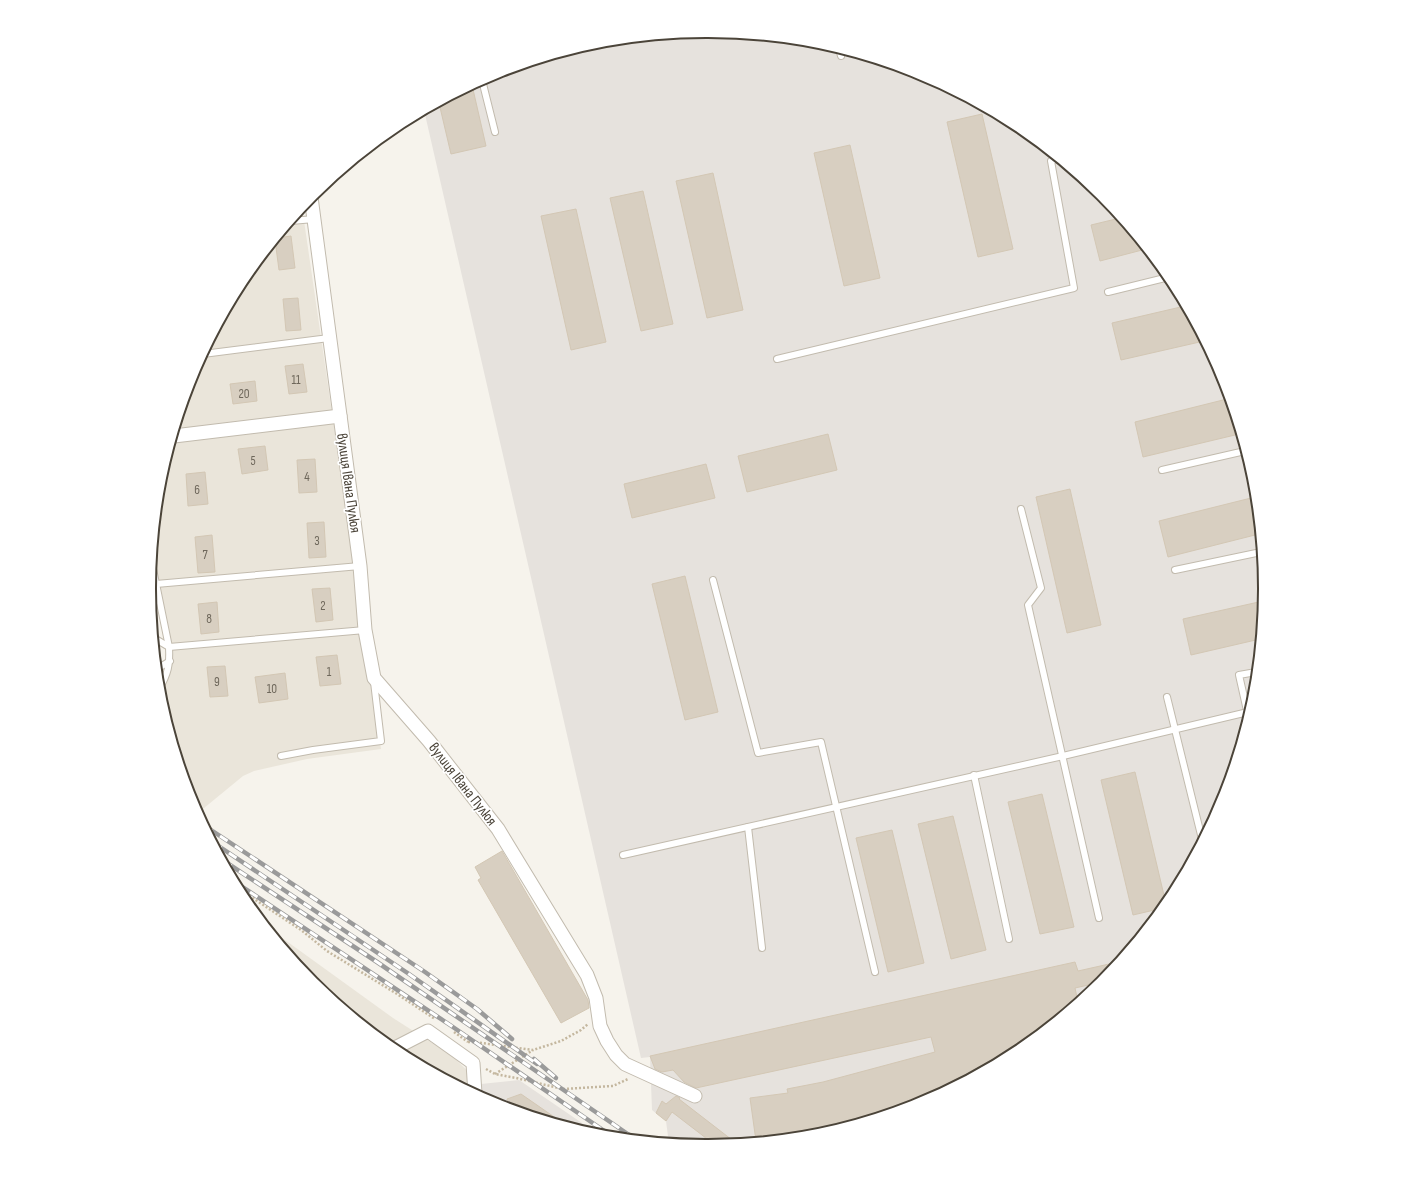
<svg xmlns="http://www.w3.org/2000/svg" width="1414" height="1177" viewBox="0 0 1414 1177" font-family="'Sofia Sans Condensed',sans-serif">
  <rect width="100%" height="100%" fill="#f6f3ec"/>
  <g fill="#eae5da">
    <polygon points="302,207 381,749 307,759 254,771 243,776 198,813 192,802 160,697 159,689 170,661 152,567 160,480 192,375 244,279"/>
    <polygon points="267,927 393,1018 451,1055 481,1084 482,1097 397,1052 313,983"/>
  </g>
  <g fill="#e6e2dd">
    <polygon points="707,31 816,42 921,74 1017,125 1101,194 1171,279 1222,375 1254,480 1264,589 1254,697 1222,802 1170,898 1101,983 1017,1052 920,1104 816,1135 707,1146 672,1143 668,1136 666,1121 652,1110 650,1057 641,1058 424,110 494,73 598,42"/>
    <polygon points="519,1080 601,1136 493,1103 482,1097 481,1084"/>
  </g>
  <g fill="#d8cfc1" stroke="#d3c7b4">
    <polygon points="472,85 486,146 451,154 439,103"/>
    <polygon points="982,114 1013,249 978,257 947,122"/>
    <polygon points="850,145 880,278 844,286 814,153"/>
    <polygon points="713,173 743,310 707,318 676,181"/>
    <polygon points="643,191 673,324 641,331 610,198"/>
    <polygon points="576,209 606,342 571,350 541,216"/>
    <polygon points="1120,218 1146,249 1100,261 1091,225"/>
    <polygon points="291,236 295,268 279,270 275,240 277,238"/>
    <polygon points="298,298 301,330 286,331 283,299"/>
    <polygon points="1185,306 1204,341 1121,360 1112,323"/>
    <polygon points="303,364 307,392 289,394 285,366"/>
    <polygon points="255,381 257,401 233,404 230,384"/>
    <polygon points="1227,399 1235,435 1143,457 1135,422"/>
    <polygon points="828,434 837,470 747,492 738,456"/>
    <polygon points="265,446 268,470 242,474 238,449"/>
    <polygon points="315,459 317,492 299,493 297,460"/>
    <polygon points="706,464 715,498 632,518 624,484"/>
    <polygon points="205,472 208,504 188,506 186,474"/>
    <polygon points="1070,489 1101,625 1067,633 1036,497"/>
    <polygon points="1251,498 1259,534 1168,557 1159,521"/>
    <polygon points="324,522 326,557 309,558 307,523"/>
    <polygon points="212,535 215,572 198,573 195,537"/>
    <polygon points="685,576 718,712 685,720 652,584"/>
    <polygon points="330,588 333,620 316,622 312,589"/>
    <polygon points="1263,601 1260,639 1191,655 1183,619"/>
    <polygon points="217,602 219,632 201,634 198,604"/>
    <polygon points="337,655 341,684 320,686 316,657"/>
    <polygon points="225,666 228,696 210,697 207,667"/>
    <polygon points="285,673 288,699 259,703 255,677"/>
    <polygon points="1135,772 1166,904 1163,908 1133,915 1101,780"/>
    <polygon points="1042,794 1074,927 1040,934 1008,802"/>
    <polygon points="953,816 986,950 951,959 918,824"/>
    <polygon points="892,830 924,963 888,972 856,838"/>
    <polygon points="502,851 588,1000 589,1008 561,1023 478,880 481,878 475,867"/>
    <polygon points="1075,962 1078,971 1118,962 1102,982 1075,988 1078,1002 1017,1052 920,1104 816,1135 756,1141 750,1098 788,1093 787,1089 823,1082 935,1052 931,1037 696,1088 684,1082 673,1070 662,1072 655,1069 650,1056"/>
    <polygon points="521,1094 560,1121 559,1123 509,1108 507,1099"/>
    <polygon points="676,1096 680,1098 679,1099 736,1143 715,1145 672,1112 666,1121 656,1113 662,1101 666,1104"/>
  </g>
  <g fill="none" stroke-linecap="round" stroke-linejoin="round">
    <g stroke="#c2bbae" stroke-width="8">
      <g id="service">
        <polyline points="839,49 841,56"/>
        <polyline points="482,80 495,132"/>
        <polyline points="291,221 314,219"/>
        <polyline points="1108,292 1169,277"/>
        <polyline points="203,354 329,338"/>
        <polyline points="777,359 1074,288 1051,161 1058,159"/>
        <polyline points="1162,470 1245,451"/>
        <polyline points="1021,509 1041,588 1028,605 1099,918"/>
        <path d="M 152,564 L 169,647 C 170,665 168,674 159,689"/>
        <polyline points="1175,570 1261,552"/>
        <polyline points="713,580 758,753 821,742 875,972"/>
        <polyline points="156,584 360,566"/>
        <polyline points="154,638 169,647 365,630"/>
        <polyline points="157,669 170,661"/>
        <polyline points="1167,697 1202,839"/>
        <polyline points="1248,715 1239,675 1256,672"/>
        <polyline points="281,756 313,750 381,741 374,682"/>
        <polyline points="974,775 1009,939"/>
        <polyline points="748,827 762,948"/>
        <polyline points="623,855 1063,756 1248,712"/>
      </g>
    </g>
    <g stroke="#c2bbae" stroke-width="15">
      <g id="minor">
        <polyline points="311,197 360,566 365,630 374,678 429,741 498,829 587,975 596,998 600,1026 607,1041 616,1055 625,1064 695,1096"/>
        <polyline points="174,436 340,416"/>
        <polyline points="393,1049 428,1031 473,1063 475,1094"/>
      </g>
    </g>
    <g stroke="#c4b79f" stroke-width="2.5" stroke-dasharray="2 2" stroke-linecap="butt">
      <polyline points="239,889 301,930 327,951 397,994 435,1019"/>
      <polyline points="454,1032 468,1042"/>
      <polyline points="468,1042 474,1042 533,1050 561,1041 581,1030 588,1024"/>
      <polyline points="486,1069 495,1074 516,1078 563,1089 613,1086 628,1079"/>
      <polyline points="495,1074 533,1050"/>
    </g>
    <use href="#service" stroke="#fff" stroke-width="6"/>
    <use href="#minor" stroke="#fff" stroke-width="13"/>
    <g stroke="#9a9a9a" stroke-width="4.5">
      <g id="rail">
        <polyline points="205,826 425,972 477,1009 512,1039"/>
        <polyline points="214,843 409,974 537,1064"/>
        <polyline points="224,861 377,962 635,1139"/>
        <polyline points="235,882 450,1025 613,1137"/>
        <polyline points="534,1059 556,1078"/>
      </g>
    </g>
    <use href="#rail" stroke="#fff" stroke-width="3" stroke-dasharray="9" stroke-linecap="butt"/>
  </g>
  <g text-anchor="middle" stroke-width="3.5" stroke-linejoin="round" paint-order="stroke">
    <g font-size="13" fill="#6e675b">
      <text x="296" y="384">11</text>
      <text x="244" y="398">20</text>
      <text x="253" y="465">5</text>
      <text x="307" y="481">4</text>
      <text x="197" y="494">6</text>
      <text x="317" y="545">3</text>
      <text x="205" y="559">7</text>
      <text x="323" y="610">2</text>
      <text x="209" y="623">8</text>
      <text x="329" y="676">1</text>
      <text x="217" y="686">9</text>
      <text x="272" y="693">10</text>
    </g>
    <g font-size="15" fill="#4b4439" stroke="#fff">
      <text transform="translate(349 483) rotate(82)" y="5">вулиця Івана Пулюя</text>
      <text transform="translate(463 784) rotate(52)" y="5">вулиця Івана Пулюя</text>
    </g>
  </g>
  <path d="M0 0H1414V1177H0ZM706 38H708A550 550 0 0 1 1258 588V589A550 550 0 0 1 708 1139H706A550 550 0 0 1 156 589V588A550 550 0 0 1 706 38Z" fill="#fff" fill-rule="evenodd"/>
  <path fill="none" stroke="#4b4439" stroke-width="2" d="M706 38H708A550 550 0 0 1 1258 588V589A550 550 0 0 1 708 1139H706A550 550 0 0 1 156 589V588A550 550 0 0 1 706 38Z"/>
</svg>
